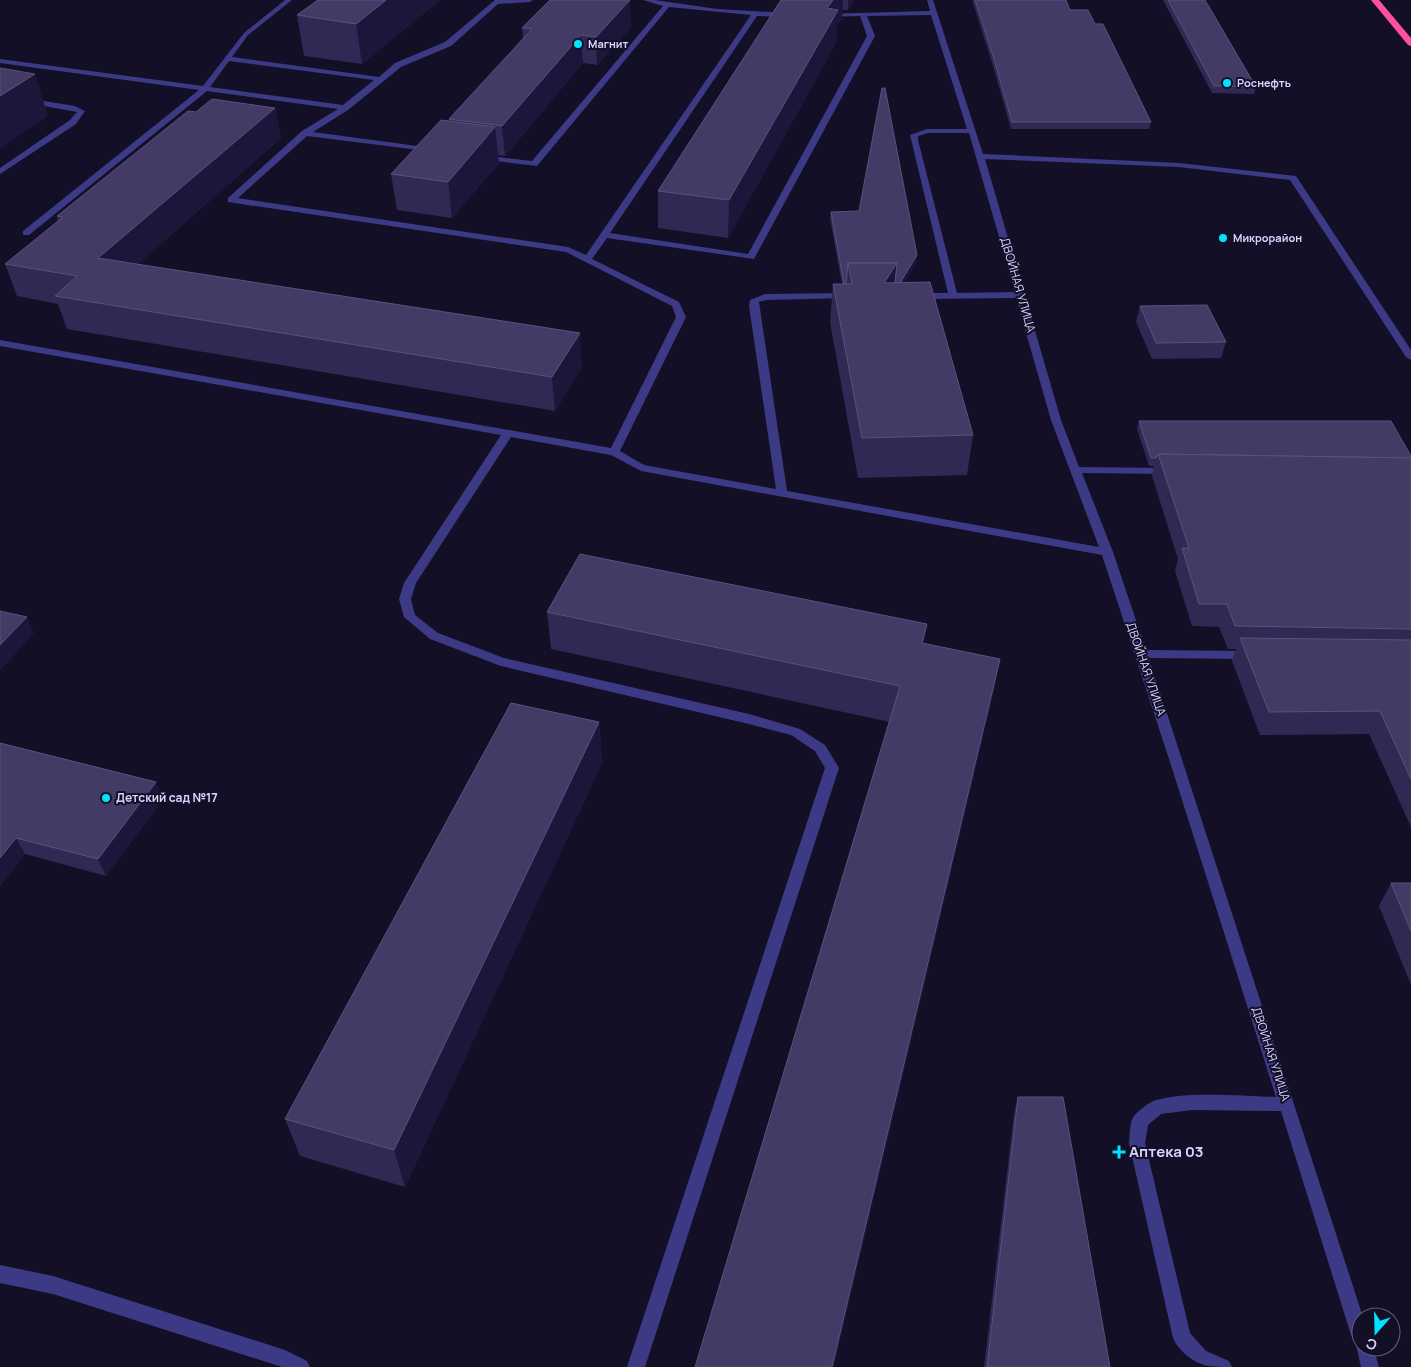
<svg xmlns="http://www.w3.org/2000/svg" width="1411" height="1367" viewBox="0 0 1411 1367" font-family="Manrope,sans-serif">
  <rect width="100%" height="100%" fill="#130f26"/>
  <g fill="none" stroke-linecap="round" stroke-linejoin="round">
    <g fill="#3d3a85" fill-rule="evenodd">
      <path d="M 285,0 L 292,0 L 248,35 L 232,57 L 379,77 L 395,63 L 445,42 L 495,0 L 533,0 L 530,2 L 498,4 L 451,46 L 401,67 L 348,110 L 313,132 L 432,148 L 436,150 L 435,152 L 307,136 L 238,198 L 568,247 L 586,255 L 751,15 L 669,7 L 537,166 L 481,159 L 477,157 L 481,155 L 532,161 L 663,6 L 643,0 L 655,0 L 717,9 L 788,13 L 791,15 L 788,17 L 757,16 L 610,233 L 748,254 L 867,36 L 860,16 L 825,17 L 823,16 L 823,14 L 930,11 L 927,0 L 933,0 L 983,154 L 1179,163 L 1296,176 L 1411,350 L 1411,360 L 1406,357 L 1290,180 L 1179,167 L 985,159 L 1061,420 L 1079,467 L 1169,468 L 1174,471 L 1169,474 L 1082,473 L 1113,552 L 1146,650 L 1251,651 L 1257,655 L 1251,659 L 1149,658 L 1363,1317 L 1361,1317 L 1361,1347 L 1373,1347 L 1379,1367 L 1361,1367 L 1356,1345 L 1352,1338 L 1281,1111 L 1192,1110 L 1161,1114 L 1148,1125 L 1145,1143 L 1190,1333 L 1206,1351 L 1229,1361 L 1232,1367 C 1211,1367 1200,1367 1185,1354 C 1180,1349 1176,1345 1173,1338 L 1129,1143 C 1130,1135 1129,1123 1134,1116 C 1138,1111 1149,1102 1156,1100 C 1189,1091 1241,1096 1276,1097 L 1170,762 L 1102,555 L 641,471 L 611,455 L 511,437 L 416,583 L 411,599 L 415,615 L 438,633 L 504,658 L 749,714 L 800,729 L 825,745 L 839,768 L 645,1367 L 627,1367 L 825,768 L 815,751 L 791,735 L 749,724 L 501,666 L 430,639 L 404,617 L 399,599 L 404,583 L 501,435 L 0,346 L 0,340 L 611,448 L 676,317 L 672,306 L 566,252 L 228,202 L 228,198 L 302,131 L 338,109 L 207,91 L 29,235 L 23,235 L 23,231 L 199,90 L 0,63 L 0,59 L 203,86 L 244,33 ZM 931,15 L 967,129 L 927,129 L 910,135 L 948,293 L 918,293 L 913,296 L 918,299 L 1016,298 L 1051,420 L 1099,547 L 787,491 L 759,302 L 766,300 L 851,298 L 853,296 L 848,293 L 765,294 L 750,300 L 749,306 L 776,489 L 644,465 L 620,451 L 686,317 L 679,302 L 592,259 L 607,238 L 754,259 L 875,36 L 867,16 ZM 229,61 L 374,80 L 343,105 L 210,87 ZM 928,133 L 969,133 L 1015,292 L 957,293 L 918,140 L 918,136 Z"/>
      <polygon points="0,94 75,106 85,111 76,124 0,174 0,168 70,120 77,112 0,98"/>
      <polygon points="0,1265 53,1276 285,1350 307,1361 310,1367 282,1367 53,1294 0,1283"/>
    </g>
    <polygon fill="#ff4fa3" fill-rule="evenodd" points="1371,0 1379,0 1411,38 1411,46 1408,45"/>
  </g>
  <g fill="#312854">
    <polygon points="318,0 440,0 362,64 304,56 297,15"/>
    <polygon points="781,0 854,0 848,10 842,10 842,18 837,25 836,43 728,238 658,228 658,191"/>
    <polygon points="972,0 1066,0 1070,10 1095,24 1151,122 1149,129 1011,129 993,66"/>
    <polygon points="1163,0 1205,0 1256,87 1254,94 1212,93"/>
    <polygon points="631,27 597,65 583,63 505,156 498,155 499,163 452,218 397,210 391,174 449,121 449,119 523,39 522,28"/>
    <polygon points="275,108 281,138 138,264 582,367 555,411 67,329 58,304 17,296 5,264 58,221 57,216"/>
    <polygon points="831,212 917,255 916,263 904,283 973,435 967,475 858,478 830,322 833,284 842,284 830,219"/>
    <polygon points="1140,306 1226,342 1221,358 1152,359 1136,322"/>
    <polygon points="1139,421 1411,456 1411,827 1369,734 1260,735 1232,661 1236,649 1228,649 1219,627 1192,626 1175,571 1178,559 1152,476 1154,466 1149,466 1137,429"/>
    <polygon points="547,612 924,643 1000,659 993,696 890,722 551,649"/>
    <polygon points="599,722 602,763 405,1187 300,1156 285,1119"/>
    <polygon points="0,743 163,799 106,876 25,854 0,886"/>
    <polygon points="1391,883 1411,883 1411,985 1379,906"/>
    <polygon points="1018,1097 1110,1367 984,1367 1014,1113"/>
  </g>
  <g fill="#1d163a">
    <polygon points="386,0 440,0 362,64 356,24"/>
    <polygon points="630,0 631,27 597,65 596,37"/>
    <polygon points="833,0 843,0 842,18 837,25 836,43 728,238 729,200 827,8"/>
    <polygon points="848,0 854,0 848,10"/>
    <polygon points="581,35 583,63 505,156 502,126"/>
    <polygon points="35,74 48,116 0,149 0,96"/>
    <polygon points="275,108 281,138 108,291 98,258"/>
    <polygon points="495,127 499,163 452,218 448,182"/>
    <polygon points="917,255 916,263 899,291 900,283"/>
    <polygon points="897,263 893,301 884,283"/>
    <polygon points="580,333 582,367 555,411 552,377"/>
    <polygon points="27,617 34,633 0,671 0,645"/>
    <polygon points="927,624 922,661 922,643"/>
    <polygon points="1000,659 993,696 834,1367 832,1367"/>
    <polygon points="599,722 602,763 405,1187 394,1150"/>
    <polygon points="156,782 163,799 106,876 98,859"/>
    <polygon points="16,838 25,854 0,886 0,858"/>
  </g>
  <g fill="#433a66" stroke="#5a527e">
    <polygon points="318,0 386,0 356,24 297,15"/>
    <polygon points="550,0 630,0 596,37 581,35 502,126 449,119 532,29 522,28"/>
    <polygon points="781,0 833,0 827,8 838,10 729,200 658,191"/>
    <polygon points="975,0 1066,0 1070,10 1088,10 1095,24 1103,24 1151,122 1012,122 994,59"/>
    <polygon points="1168,0 1205,0 1256,87 1214,86"/>
    <polygon points="0,68 35,74 0,96"/>
    <polygon points="882,88 885,88 917,255 900,283 895,283 897,263 848,263 846,284 844,284 831,212 859,211"/>
    <polygon points="212,99 275,108 98,258 580,333 552,377 55,296 77,276 5,264 63,217 57,216 188,111 196,112"/>
    <polygon points="441,120 495,127 448,182 391,174"/>
    <polygon points="848,263 897,263 884,283 930,282 973,435 862,438 833,284 852,284"/>
    <polygon points="1207,305 1226,342 1156,343 1140,306"/>
    <polygon points="1139,421 1391,421 1411,456 1411,458 1158,454 1156,458 1151,458"/>
    <polygon points="1158,454 1411,458 1411,629 1235,626 1227,604 1199,604 1182,548 1189,548"/>
    <polygon points="580,554 927,624 922,643 1000,659 832,1367 695,1367 900,686 547,612"/>
    <polygon points="0,611 27,617 0,645"/>
    <polygon points="1240,638 1411,640 1411,779 1380,711 1269,712"/>
    <polygon points="511,703 599,722 394,1150 285,1119"/>
    <polygon points="0,743 156,782 98,859 16,838 0,858"/>
    <polygon points="1391,883 1411,883 1411,931"/>
    <polygon points="1018,1097 1063,1097 1110,1367 987,1367"/>
  </g>
  <g fill="#00e5ff" stroke="#130f26" stroke-width="2">
    <circle cx="578" cy="44" r="5"/>
    <circle cx="1227" cy="83" r="5"/>
    <circle cx="1223" cy="238" r="5"/>
    <circle cx="106" cy="798" r="5"/>
    <path d="M1116.5 1144.5h5v5h5v5h-5v5h-5v-5h-5v-5h5z"/>
  </g>
  <g text-anchor="middle" stroke-width="4" stroke-linejoin="round" paint-order="stroke">
    <g font-size="11" font-weight="bold" fill="#d9d4ff" stroke="#130f26" text-anchor="start">
      <text x="588" y="48">Магнит</text>
      <text x="1237" y="87">Роснефть</text>
      <text x="1233" y="242">Микрорайон</text>
    </g>
    <g font-size="12" fill="#d9d4ff" stroke="#130f26">
      <text transform="translate(1018 285) rotate(74)" y="4">ДВОЙНАЯ УЛИЦА</text>
      <text transform="translate(1146 669) rotate(71)" y="4">ДВОЙНАЯ УЛИЦА</text>
      <text transform="translate(1271 1054) rotate(72)" y="4">ДВОЙНАЯ УЛИЦА</text>
    </g>
    <g font-size="12" font-weight="bold" fill="#d9d4ff" stroke="#130f26" text-anchor="start">
      <text x="116" y="802">Детский сад №17</text>
    </g>
    <g font-size="15" font-weight="bold" fill="#d9d4ff" stroke="#130f26" text-anchor="start">
      <text x="1129" y="1157">Аптека 03</text>
    </g>
  </g>
  <g transform="translate(1376 1332) rotate(200)"><circle r="24" fill="#130f26" stroke="#625e7d"/>
  <path d="M0-4L9 19L0 12L-9 19Z" fill="#00e5ff"/>
  <text y="-8" font-size="14" font-weight="bold" text-anchor="middle" fill="#d9d4ff">С</text>
  </g>
</svg>
